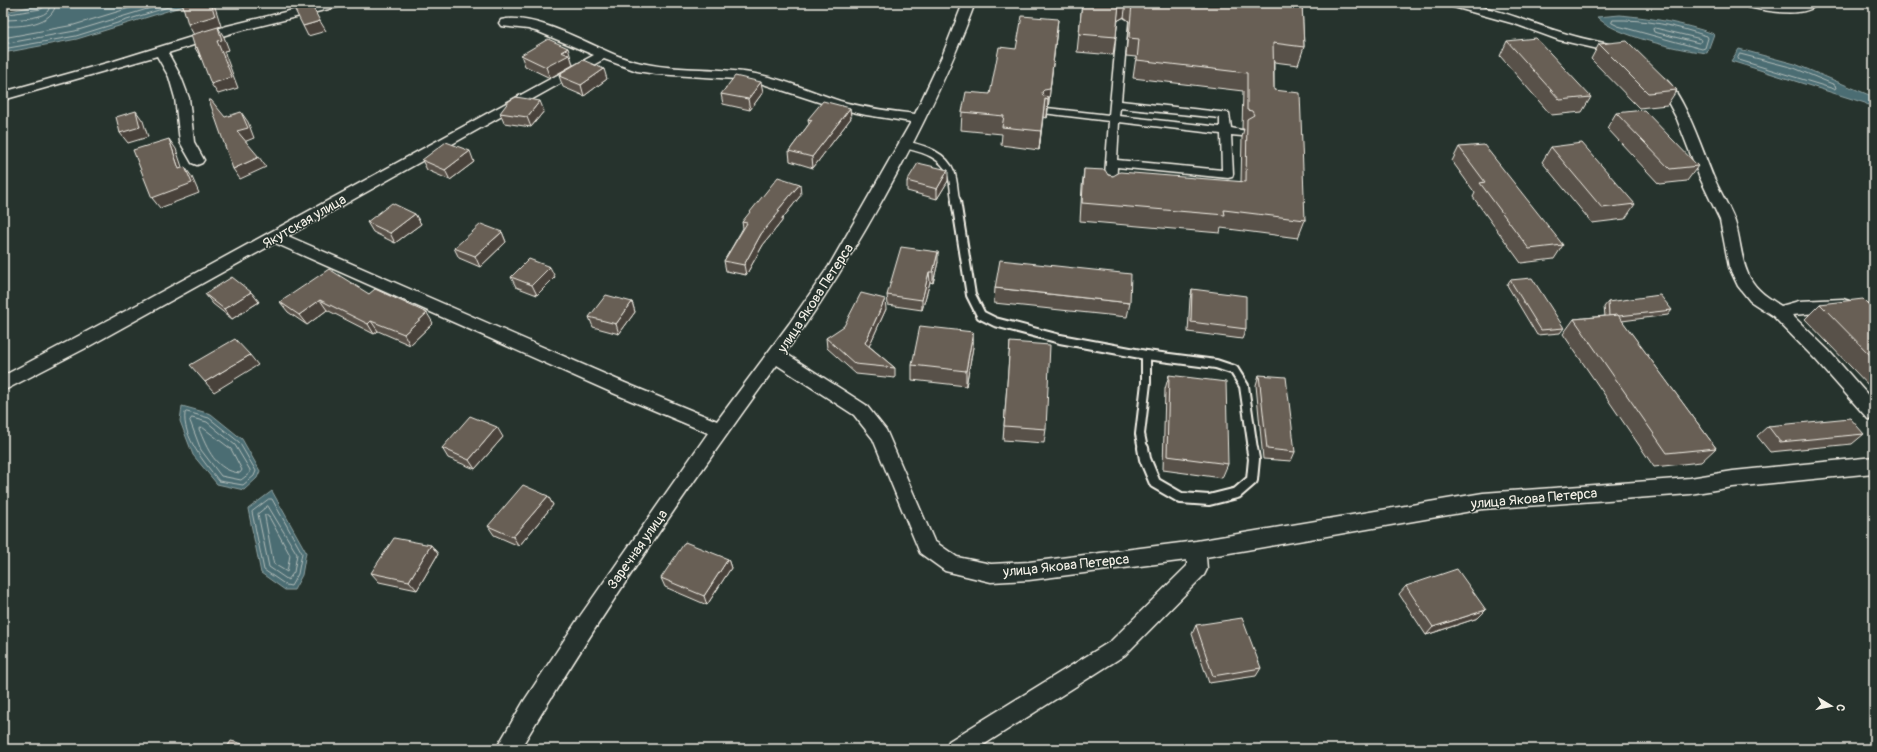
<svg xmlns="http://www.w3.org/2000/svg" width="1877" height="752" viewBox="0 0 1877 752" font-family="Pangolin,sans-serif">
  <rect width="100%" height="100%" fill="#26332d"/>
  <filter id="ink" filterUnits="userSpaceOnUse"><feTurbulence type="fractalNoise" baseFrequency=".025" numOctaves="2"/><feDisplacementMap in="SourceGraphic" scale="8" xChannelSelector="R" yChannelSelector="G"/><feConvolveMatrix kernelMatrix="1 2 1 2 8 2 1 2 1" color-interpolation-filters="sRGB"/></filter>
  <g filter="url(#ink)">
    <g fill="#4c6d73" stroke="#8fa2a2">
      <polygon points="50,3 193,3 77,39 3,53 3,11 10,11"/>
      <path d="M 1620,15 C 1652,18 1683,23 1714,34 L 1707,53 C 1680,50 1615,36 1597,17 Z"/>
      <polygon points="1739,49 1795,64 1874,97 1874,109 1865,103 1731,61"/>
      <polygon points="182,406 211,414 242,439 260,471 257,478 244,490 217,484 193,455 180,421"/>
      <polygon points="272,491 306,552 302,575 294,590 285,590 261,573 248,509"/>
    </g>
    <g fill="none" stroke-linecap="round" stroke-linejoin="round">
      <g stroke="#b1bcb9" stroke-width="1">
        <polyline points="3,15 41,9 44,7 45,3"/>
        <path d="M 3,20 C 13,20 40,19 47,12 C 49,10 50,6 50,3"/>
        <path d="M 1613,20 C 1646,19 1676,26 1707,36 L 1708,38 L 1705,48 L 1702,49 L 1618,26 L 1612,23 Z"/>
        <path d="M 3,26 C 20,27 54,25 56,3"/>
        <polygon points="1655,28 1701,39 1702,41 1699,43 1654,32 1653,29"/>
        <polyline points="3,38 74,25 146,3"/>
        <polyline points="3,44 75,31 167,3"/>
        <polyline points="3,49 76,36 181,3"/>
        <polygon points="1740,54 1794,68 1835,85 1836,88 1834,89 1739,60 1738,58"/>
        <path d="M 187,412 L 209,418 L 239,442 L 256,471 L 254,476 L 243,485 L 219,481 C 205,463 182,437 185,413 Z"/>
        <polygon points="192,418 207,422 235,445 250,470 250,473 241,480 221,476 201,450 190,421"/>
        <path d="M 202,427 L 231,449 L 242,470 L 240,473 C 216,471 207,449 199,429 Z"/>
        <polygon points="269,499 272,499 302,553 298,574 291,586 286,585 264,570 252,512"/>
        <polygon points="268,506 297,554 294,572 288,580 269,567 258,514"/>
        <polygon points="265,515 268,515 290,555 287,572 274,564"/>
      </g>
      <g stroke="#f4f1e8" stroke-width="10">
        <path id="service-far2" d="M 907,145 C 924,149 944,155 951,173 C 954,181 954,193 956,202"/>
      </g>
      <g stroke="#f4f1e8" stroke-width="12">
        <g id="service-far1">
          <polyline points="956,201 971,295 981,315 995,322 1060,339 1146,355"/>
          <polyline points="1146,355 1216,364 1234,370 1244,386 1253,449"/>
          <polyline points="1143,449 1140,434 1146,383 1146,355"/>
        </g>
      </g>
      <g stroke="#f4f1e8" stroke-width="14">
        <polyline id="service" points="1143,448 1145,459 1155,483 1181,498 1209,500 1237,493 1252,480 1254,459 1252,448"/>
      </g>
      <g stroke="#f4f1e8" stroke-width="3">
        <path id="pedestrian" d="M 1123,18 L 1128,21 L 1121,101 L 1229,113 L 1231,128 L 1246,131 L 1247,133 L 1242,136 L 1231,135 L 1233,174 L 1232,177 L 1228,178 L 1117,167 L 1116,189 L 1110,193 L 1106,192 L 1104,189 L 1109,121 L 1043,113 L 1042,111 L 1043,109 L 1047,108 L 1109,115 L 1118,21 ZM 1120,108 L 1220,118 L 1220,127 L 1119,116 ZM 1119,122 L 1221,134 L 1222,170 L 1117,160 Z"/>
      </g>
      <g stroke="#f4f1e8" stroke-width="3">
        <g id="minor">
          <polygon points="322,3 343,3 341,6 235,32 168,53 181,77 189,98 194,142 204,160 202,163 197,165 192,163 180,142 175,98 169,77 157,56 3,100 3,92 114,61 227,26"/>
          <path d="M 963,3 L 975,3 C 950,71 919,134 884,197 C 854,251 822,303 785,353 L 866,405 L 886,430 L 934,541 L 957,557 L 991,564 L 1029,562 L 1196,541 L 1483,493 L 1690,478 L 1733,471 L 1874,457 L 1874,473 L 1733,487 L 1690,494 L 1483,509 L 1206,557 L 1207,569 L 1204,575 L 1125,655 L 977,749 L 946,749 L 949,741 L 1111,641 L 1187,566 L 1187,560 L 1029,580 L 991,582 L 945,571 L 920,553 L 873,439 L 854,415 L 777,365 C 686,490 599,617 520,749 L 496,749 L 524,701 L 576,622 L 708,433 L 613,393 L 275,243 L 84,349 L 3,391 L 3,376 L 148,299 L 594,55 L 539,32 L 528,29 L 501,26 L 499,23 L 501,20 C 533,12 588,44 618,56 C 661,73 706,66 750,73 C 781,78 810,91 840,101 C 864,108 890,111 915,114 L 943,54 ZM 604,59 L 637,71 L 656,74 L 736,79 L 760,83 L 840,109 L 866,115 L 911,122 L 829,266 L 789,324 L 717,421 L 625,383 L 288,236 Z"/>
          <path d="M 1448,3 C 1490,3 1527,23 1567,34 C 1586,40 1605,43 1624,47 L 1626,50 L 1624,53 L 1620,54 L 1559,40 L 1515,24 L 1450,6 Z"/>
          <path d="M 1742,3 L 1789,5 L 1818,3 C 1806,20 1761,10 1744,6 Z"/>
          <path d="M 1659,76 C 1680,81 1704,155 1713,176 C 1719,190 1728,204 1734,219 C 1741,238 1740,260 1750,278 C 1757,291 1769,298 1781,306 L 1799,301 L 1843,299 L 1874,309 L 1874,321 L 1843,311 L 1792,315 L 1828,350 L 1874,402 L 1874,421 L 1868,419 L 1816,360 L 1773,316 L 1750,301 L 1738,286 L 1729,267 L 1720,220 L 1699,176 L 1677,119 L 1667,100 L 1653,80 L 1654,77 Z"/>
        </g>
      </g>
      <use href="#service-far2" stroke="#26332d" stroke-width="7"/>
      <use href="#service-far1" stroke="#26332d" stroke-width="8"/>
      <use href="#service" stroke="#26332d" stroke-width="10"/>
      <use href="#pedestrian" fill="#26332d" fill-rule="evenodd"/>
      <use href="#minor" fill="#26332d" fill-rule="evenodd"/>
    </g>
    <g fill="#595148" stroke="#f4f1e8">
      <polygon points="1082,3 1302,3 1304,47 1298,65 1274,62 1274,90 1305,220 1298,238 1221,228 1220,233 1080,221 1082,187 1084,169 1113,176 1241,182 1242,137 1244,129 1242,129 1243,91 1133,78 1136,57 1126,56 1129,21 1124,17 1118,20 1113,55 1077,52"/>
      <polygon points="1058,19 1047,118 1043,117 1039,150 1001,145 1002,134 961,130 962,112 990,94 1016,49"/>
      <polygon points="1507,41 1591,97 1582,112 1551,115 1500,56"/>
      <polygon points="1599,44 1677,90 1667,105 1639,108 1591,59"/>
      <polygon points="521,55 571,58 573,65 550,78 525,66"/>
      <polygon points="559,74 607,79 584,96 563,87 559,76 560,76"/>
      <polygon points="763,92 750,110 723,104 721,94"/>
      <polygon points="850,108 851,118 813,168 790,161 789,151 809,124 808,119"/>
      <polygon points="544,111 531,127 504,123 500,113"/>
      <polygon points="1616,113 1698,166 1687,181 1659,184 1607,128"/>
      <polygon points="1459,147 1563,245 1554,259 1521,263 1473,197 1475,193 1452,161"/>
      <polygon points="1551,147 1635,204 1625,219 1592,223 1542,162"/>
      <polygon points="422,160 474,162 450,180 427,170"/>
      <polygon points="907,181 948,181 937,199 907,191"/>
      <polygon points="801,195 782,219 782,221 763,245 746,275 726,271 724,261 743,228 742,222"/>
      <polygon points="415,214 421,224 395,243 373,232 367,222"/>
      <polygon points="502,232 506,242 480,267 459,258 454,248"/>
      <polygon points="938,262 933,283 930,282 922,310 888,305 887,295"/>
      <polygon points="511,277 555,277 537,295 516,287"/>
      <polygon points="1510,280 1564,328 1560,333 1537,335 1507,285"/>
      <polygon points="995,288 1130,303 1127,317 994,303"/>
      <polygon points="1192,289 1246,329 1242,339 1188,332 1190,299"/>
      <polygon points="251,292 259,302 232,319 213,304 205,294"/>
      <polygon points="369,294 433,323 410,345 378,331 374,334 327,310 307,325 288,312 280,302"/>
      <polygon points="632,302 635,312 619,334 593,327 589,317"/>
      <polygon points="1608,302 1672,310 1668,315 1622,321 1716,448 1701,462 1654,467 1563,334 1574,319 1605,316 1604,307"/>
      <polygon points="1820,304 1874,310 1874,391 1805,319"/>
      <polygon points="886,309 869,346 895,368 895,378 856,374 827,348 826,338"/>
      <polygon points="973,332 973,347 966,386 912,380 912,365"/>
      <polygon points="1010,342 1046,429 1044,443 1003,440"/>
      <polygon points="1169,375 1228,464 1222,478 1163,470 1165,389"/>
      <polygon points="1259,375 1295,452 1291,461 1263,459 1256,385"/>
      <polygon points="1768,426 1864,434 1852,444 1770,452 1757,436"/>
      <polygon points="503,437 475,469 448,458 442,448"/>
      <polygon points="548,496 553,505 519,546 494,535 488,526"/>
      <polygon points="431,545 438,554 417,590 379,582 371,573"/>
      <polygon points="728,559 731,568 707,605 665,587 661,578"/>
      <polygon points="1406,586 1486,610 1478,618 1426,635 1399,594"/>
      <polygon points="1196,625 1261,668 1256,676 1209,683 1192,634"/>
    </g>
    <g fill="#49423b" stroke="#f4f1e8">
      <polygon points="211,3 213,3 214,4 221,26 218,27 224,37 229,50 224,51 238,88 218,94 211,84 217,41 194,35 188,24"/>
      <polygon points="293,3 310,3 310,4 295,8"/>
      <polygon points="1119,3 1126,3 1124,17 1117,21"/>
      <polygon points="1058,19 1047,118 1048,100 1045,99 1039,150 1041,131 1042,92"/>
      <polygon points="320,21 326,31 308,36 303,26"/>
      <polygon points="197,47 201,58 195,48"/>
      <polygon points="568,48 573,65 550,78 546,67 561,52"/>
      <polygon points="604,69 607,79 584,96 581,85"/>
      <polygon points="761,82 763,92 750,110 748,99"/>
      <polygon points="540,101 544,111 531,127 527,117"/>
      <polygon points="850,108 851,118 813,168 812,157"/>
      <polygon points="136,111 143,121 148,137 128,143 120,133"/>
      <polygon points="241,112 248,122 254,138 244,142 237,131"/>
      <polygon points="169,139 176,149 186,179 179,169"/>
      <polygon points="470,151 474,162 450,180 445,170"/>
      <polygon points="259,157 266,167 240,179 233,169"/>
      <polygon points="185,167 192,177 199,193 160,208 152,198"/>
      <polygon points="948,170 948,181 937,199 937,189"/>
      <polygon points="800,184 801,195 782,219 782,221 763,245 746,275 744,265 761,234 778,210"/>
      <polygon points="415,214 421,224 395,243 390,233"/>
      <polygon points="502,232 506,242 480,267 475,256"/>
      <polygon points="938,252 938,262 933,283 933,272"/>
      <polygon points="550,267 555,277 537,295 532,285"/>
      <polygon points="929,272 930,282 922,310 922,300"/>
      <polygon points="251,292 259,302 232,319 224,309"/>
      <polygon points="885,299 886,309 866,353 865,343"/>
      <polygon points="320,300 327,310 307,325 299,315"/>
      <polygon points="632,302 635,312 619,334 616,324"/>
      <polygon points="427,313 433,323 410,345 404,334"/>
      <polygon points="371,321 378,331 374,334 368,324"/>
      <polygon points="973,332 973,347 966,386 966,371"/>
      <polygon points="250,355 258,365 214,392 205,382"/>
      <polygon points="497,427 503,437 475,469 469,460"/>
      <polygon points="548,496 553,505 519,546 513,537"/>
      <polygon points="431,545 438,554 417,590 409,581"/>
      <polygon points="728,559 731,568 707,605 704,596"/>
      <polygon points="1486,610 1478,618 1426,635 1433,627"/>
    </g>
    <g fill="#685e54" stroke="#f4f1e8">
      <polygon points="182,3 211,3 215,16 188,24"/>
      <polygon points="1082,3 1119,3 1116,37 1079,34"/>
      <polygon points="1132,3 1302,3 1304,47 1273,43 1274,90 1300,93 1305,220 1224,210 1225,215 1082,203 1084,169 1105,170 1108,175 1113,176 1120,172 1246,182 1247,119 1254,115 1252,111 1247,110 1247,73 1137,60 1139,39 1129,38"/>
      <polygon points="311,4 320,21 303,26 294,8"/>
      <polygon points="1022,16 1058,19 1050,89 1044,90 1042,92 1043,96 1049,97 1048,100 1045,99 1041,131 1002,127 1004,116 962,112 966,92 990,94 999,47 1016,49"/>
      <polygon points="218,27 222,40 217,41 232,77 211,84 197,47 195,48 191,35"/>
      <polygon points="1536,38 1591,97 1560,100 1507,41"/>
      <polygon points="548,39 568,48 561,52 569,55 546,67 521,55"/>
      <polygon points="1627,41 1677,90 1648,93 1599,44"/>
      <polygon points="583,60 604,69 581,85 559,76 562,75 559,74"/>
      <polygon points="735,76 761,82 748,99 721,94"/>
      <polygon points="516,97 540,101 527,117 500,113 509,101"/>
      <polygon points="209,100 211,100 225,117 241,112 248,128 237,131 259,157 233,169"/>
      <polygon points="823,101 850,108 812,157 789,151 812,120 808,119"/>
      <polygon points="1644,110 1698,166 1670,169 1616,113"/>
      <polygon points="136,111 140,127 120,133 116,117"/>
      <polygon points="169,139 179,169 185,167 192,183 152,198 133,150"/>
      <polygon points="446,142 470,151 445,170 422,160"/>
      <polygon points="1582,143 1635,204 1602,208 1551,147"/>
      <polygon points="1484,145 1563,245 1529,249 1480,183 1485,182 1459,147"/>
      <polygon points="918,163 948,170 937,189 907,181"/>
      <polygon points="778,177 800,184 778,210 780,211 761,234 744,265 724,261 747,223 742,222"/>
      <polygon points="392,203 415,214 390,233 367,222"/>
      <polygon points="481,224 502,232 475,256 454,248"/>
      <polygon points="901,247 938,252 933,272 929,272 922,300 887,295"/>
      <polygon points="529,259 550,267 532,285 511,277"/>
      <polygon points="1000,260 1131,274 1130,303 995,288"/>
      <polygon points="329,269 369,294 375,289 427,313 404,334 371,321 368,324 320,300 299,315 280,302"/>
      <polygon points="232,277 251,292 224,309 205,294"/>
      <polygon points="1532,278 1564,328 1541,330 1510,280"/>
      <polygon points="1192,289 1246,296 1246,329 1191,322"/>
      <polygon points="861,293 885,299 865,343 895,368 855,364 826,338 844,326"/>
      <polygon points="606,295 632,302 616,324 589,317"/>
      <polygon points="1660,295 1672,310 1619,316 1618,315 1609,316 1608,302"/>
      <polygon points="1863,299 1874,310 1874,359 1820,304"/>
      <polygon points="1618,315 1716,448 1667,453 1574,319"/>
      <polygon points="920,326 973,332 966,371 912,365"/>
      <polygon points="235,339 250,355 205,382 190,365"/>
      <polygon points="1010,342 1050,345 1046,429 1004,426"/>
      <polygon points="1169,375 1226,382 1228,464 1167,456"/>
      <polygon points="1259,375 1286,377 1295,452 1267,449"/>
      <polygon points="470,416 497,427 469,460 442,448"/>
      <polygon points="1850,418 1864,434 1780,442 1768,426"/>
      <polygon points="523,485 548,496 513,537 488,526"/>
      <polygon points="394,538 431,545 409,581 371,573"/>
      <polygon points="685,542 728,559 704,596 661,578"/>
      <polygon points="1457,569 1486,610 1433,627 1406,586"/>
      <polygon points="1242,618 1261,668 1213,676 1196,625"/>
      <polygon points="231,741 264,749 226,749"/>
    </g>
  </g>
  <g text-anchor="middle" stroke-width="3" stroke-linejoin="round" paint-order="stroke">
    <g font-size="14" fill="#f4f1e8" stroke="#26332d">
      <text transform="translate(304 221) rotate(-30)" y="5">Якутская улица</text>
      <text transform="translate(815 298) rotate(-57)" y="5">улица Якова Петерса</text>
      <text transform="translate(1534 498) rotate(-5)" y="5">улица Якова Петерса</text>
      <text transform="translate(637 549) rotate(-55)" y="5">Заречная улица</text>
      <text transform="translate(1066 565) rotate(-6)" y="5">улица Якова Петерса</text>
    </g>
  </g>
  <rect width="1877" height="752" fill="none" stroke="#26332d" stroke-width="16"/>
  <rect x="8" y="8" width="1861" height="736" fill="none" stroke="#f4f1e8" stroke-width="1.5" filter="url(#ink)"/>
  <g transform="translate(1831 706) rotate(100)" stroke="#26332d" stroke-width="3" paint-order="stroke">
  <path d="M0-3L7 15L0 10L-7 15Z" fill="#f4f1e8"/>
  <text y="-6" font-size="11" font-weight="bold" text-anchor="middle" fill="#f4f1e8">С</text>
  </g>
</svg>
